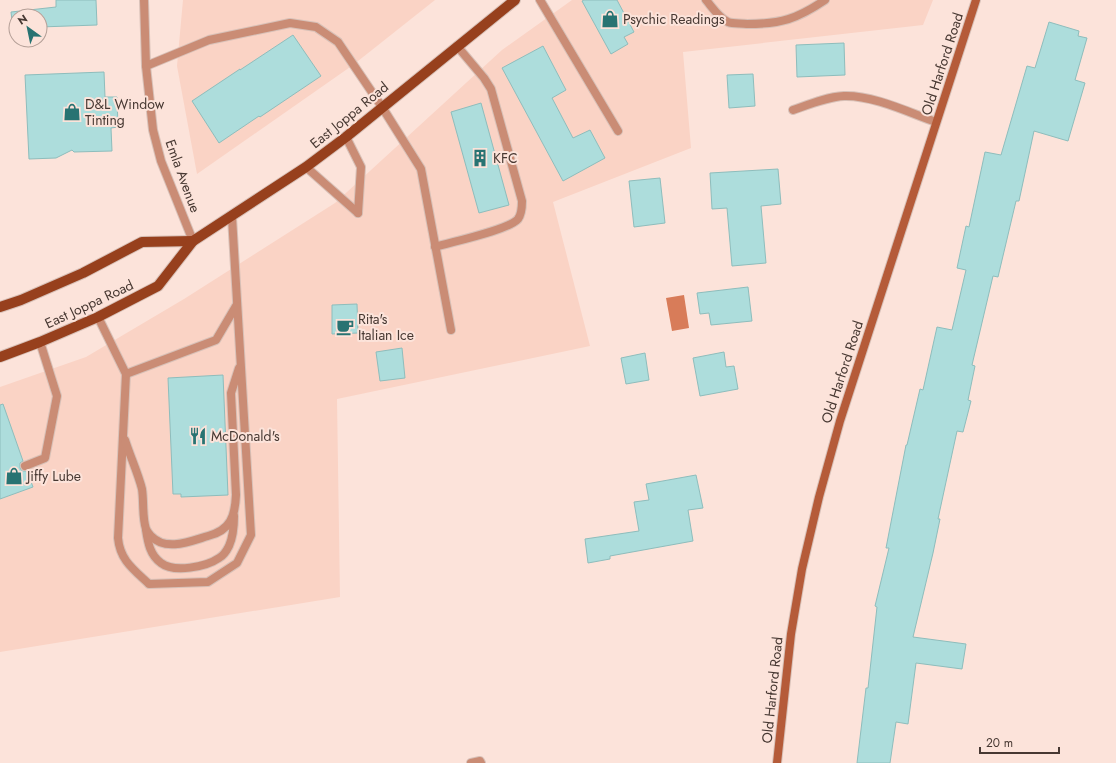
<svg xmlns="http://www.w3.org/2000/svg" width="1116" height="763" viewBox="0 0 1116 763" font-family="Jost,sans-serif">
  <rect width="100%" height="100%" fill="#fce3da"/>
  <g fill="#fad3c5">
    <polygon points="183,0 435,0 353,65 197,174 177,66"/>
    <polygon points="572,0 933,0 923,25 683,52 691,148 553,202 590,346 337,399 340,597 0,652 0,387 86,357 184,299 335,203 502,50"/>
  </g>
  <polygon fill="#d87c59" points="684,295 689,328 672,331 666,298"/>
  <g fill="#addddc" stroke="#8ebdbc">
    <polygon points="56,0 96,0 97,25 40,27 40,16 16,16 16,28 13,29 11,12 56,7"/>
    <polygon points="584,0 617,0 634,32 624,37 628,44 611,54 582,1"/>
    <polygon points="1049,22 1079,31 1078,36 1087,38 1075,80 1085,83 1068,141 1034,131 1019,201 1016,201 998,277 993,276 972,365 975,366 968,400 971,401 963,432 957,431 938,519 940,519 933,553 913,637 966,644 962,669 916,663 908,724 896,722 890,763 857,763 866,688 868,688 877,607 875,606 889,548 886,548 906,445 907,445 920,389 923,390 937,327 952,330 966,270 957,268 966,226 969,227 985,152 1001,155 1027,66 1035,68"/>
    <polygon points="293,35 321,76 260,117 259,116 219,143 192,101 240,69 240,70"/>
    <polygon points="844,43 845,75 797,77 796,45"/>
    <polygon points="543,46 566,90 552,98 573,138 590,130 605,158 563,181 502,68"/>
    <polygon points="104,72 105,97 117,97 118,127 111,128 112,151 74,152 72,150 56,158 29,159 25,75"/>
    <polygon points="753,74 755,106 729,108 727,75"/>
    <polygon points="481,103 509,205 479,213 451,112"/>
    <polygon points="778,169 781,204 761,206 766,263 732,266 727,208 712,209 710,173"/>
    <polygon points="660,178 665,223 634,227 629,181"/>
    <polygon points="748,287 752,321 711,325 709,313 700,314 697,293"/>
    <polygon points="357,304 358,333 332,334 332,305"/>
    <polygon points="402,348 405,378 380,381 376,352"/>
    <polygon points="724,352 726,367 734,366 738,389 700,396 693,358"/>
    <polygon points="645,353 649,380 626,384 621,358"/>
    <polygon points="223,375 228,495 181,497 181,494 173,494 168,378"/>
    <polygon points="3,404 23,461 20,463 20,468 22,471 27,471 33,487 0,499 0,405"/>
    <polygon points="696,475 703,508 688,510 693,541 610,556 610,559 588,563 585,539 639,531 634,502 649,500 646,484"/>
  </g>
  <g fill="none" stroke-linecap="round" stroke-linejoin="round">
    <g stroke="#d8c1b8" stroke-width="10">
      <g id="lane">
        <polyline points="540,0 618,131"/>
        <path d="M 706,0 C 712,7 719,18 728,22 C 733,24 741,23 747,24 C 781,24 797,19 825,0"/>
        <polyline points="146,66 209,40 290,23 316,27 338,42 382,107 421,169 451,330"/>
        <path d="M 793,110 C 810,104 827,97 844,96 C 873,95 910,113 936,122"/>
        <polyline points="346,137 361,167 358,213"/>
        <polyline points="306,167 358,213"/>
        <path d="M 435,247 C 451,242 509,230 518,219 C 521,215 522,207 522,201 L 491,89 L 484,78 L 457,46"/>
        <path d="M 98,317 L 126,374 L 118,538 C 120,560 133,569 149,584 L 208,582 L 237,563 L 251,535 L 232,217"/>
        <polyline points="126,374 216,340 236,306"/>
        <path d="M 125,440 C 130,456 138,473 142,489 C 144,502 142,517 146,529 C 147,531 149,534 151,536 C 166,552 191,541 208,536 C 231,530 235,516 236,495 L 231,393 L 239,368"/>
        <polyline points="25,466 45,458 57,396 40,342"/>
        <path d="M 146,530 C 148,543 150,555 161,563 C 174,573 206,567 219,558 C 223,556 227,550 229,546 C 233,537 234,526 234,516"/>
        <polyline points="471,763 480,761 481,763"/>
      </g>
    </g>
    <g stroke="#d8c1b8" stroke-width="10">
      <polyline id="street" points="144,0 146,66 153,130 161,161 193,241"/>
    </g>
    <g stroke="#d8c1b8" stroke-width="10">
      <polyline id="secondary" points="777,763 791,634 802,569 819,497 840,421 976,0"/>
    </g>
    <g stroke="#d8c1b8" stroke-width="12">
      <g id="primary">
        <polyline points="0,307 21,300 83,273 142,242 193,241"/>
        <polyline points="0,357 40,342 98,317 158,286 193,241 306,167 346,137 515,0"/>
      </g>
    </g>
    <use href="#lane" stroke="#ca8c75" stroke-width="8"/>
    <use href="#street" stroke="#ca8c75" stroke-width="8"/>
    <use href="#secondary" stroke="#b55b39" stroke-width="8"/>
    <use href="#primary" stroke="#97401d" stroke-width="10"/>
  </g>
  <defs>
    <g id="shop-bare" transform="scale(1.38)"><path d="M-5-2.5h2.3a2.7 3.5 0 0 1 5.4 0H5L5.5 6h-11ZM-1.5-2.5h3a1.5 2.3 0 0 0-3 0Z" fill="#287372" stroke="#fce3da" stroke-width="2.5" paint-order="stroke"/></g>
    <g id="building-bare" transform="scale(1.38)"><path d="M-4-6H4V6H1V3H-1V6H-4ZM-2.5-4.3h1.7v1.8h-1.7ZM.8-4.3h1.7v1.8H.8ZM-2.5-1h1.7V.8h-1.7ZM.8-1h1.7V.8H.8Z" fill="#287372" stroke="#fce3da" stroke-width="2.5" paint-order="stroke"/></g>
    <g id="cafe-bare" transform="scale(1.38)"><path d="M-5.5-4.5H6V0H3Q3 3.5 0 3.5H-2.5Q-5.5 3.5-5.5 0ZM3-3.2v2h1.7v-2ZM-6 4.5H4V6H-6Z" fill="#287372" stroke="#fce3da" stroke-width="2.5" paint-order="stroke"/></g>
    <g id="restaurant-bare" transform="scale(1.38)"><path d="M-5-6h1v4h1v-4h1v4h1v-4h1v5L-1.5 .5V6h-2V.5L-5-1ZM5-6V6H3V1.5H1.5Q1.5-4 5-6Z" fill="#287372" stroke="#fce3da" stroke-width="2.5" paint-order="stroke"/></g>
  </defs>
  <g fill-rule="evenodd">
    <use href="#shop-bare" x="610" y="19"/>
    <use href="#shop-bare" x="72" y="112"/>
    <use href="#building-bare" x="480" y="158"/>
    <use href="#cafe-bare" x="345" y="327"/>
    <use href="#restaurant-bare" x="198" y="436"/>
    <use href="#shop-bare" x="14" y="476"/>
  </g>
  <g text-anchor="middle" stroke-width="4" stroke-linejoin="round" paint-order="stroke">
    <g font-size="14" fill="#473832" stroke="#fce3da" text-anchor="start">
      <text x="623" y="24">Psychic Readings</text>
      <text x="85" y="109">D&amp;L Window<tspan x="85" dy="16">Tinting</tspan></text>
      <text x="493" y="163">KFC</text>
      <text x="358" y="324">Rita's<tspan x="358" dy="16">Italian Ice</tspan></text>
      <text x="211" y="441">McDonald's</text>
      <text x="27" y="481">Jiffy Lube</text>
    </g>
    <g font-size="14" fill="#473832" stroke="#fce3da">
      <text transform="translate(942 64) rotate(-72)" y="5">Old Harford Road</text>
      <text transform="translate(349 115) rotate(-39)" y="5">East Joppa Road</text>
      <text transform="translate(183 176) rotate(70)" y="5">Emla Avenue</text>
      <text transform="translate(89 304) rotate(-25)" y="5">East Joppa Road</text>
      <text transform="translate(842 372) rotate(-72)" y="5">Old Harford Road</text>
      <text transform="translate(772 690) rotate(-84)" y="5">Old Harford Road</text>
    </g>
  </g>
  <g transform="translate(28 28) rotate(327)"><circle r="19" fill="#fce3da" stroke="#b49f97"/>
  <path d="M0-3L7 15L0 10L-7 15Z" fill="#287372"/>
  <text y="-6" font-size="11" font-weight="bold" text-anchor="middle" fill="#473832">N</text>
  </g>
  <path d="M980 747v6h79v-6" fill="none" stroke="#473832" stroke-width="2"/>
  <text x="986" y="747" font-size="12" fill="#473832" stroke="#fce3da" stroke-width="3" paint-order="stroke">20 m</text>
</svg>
